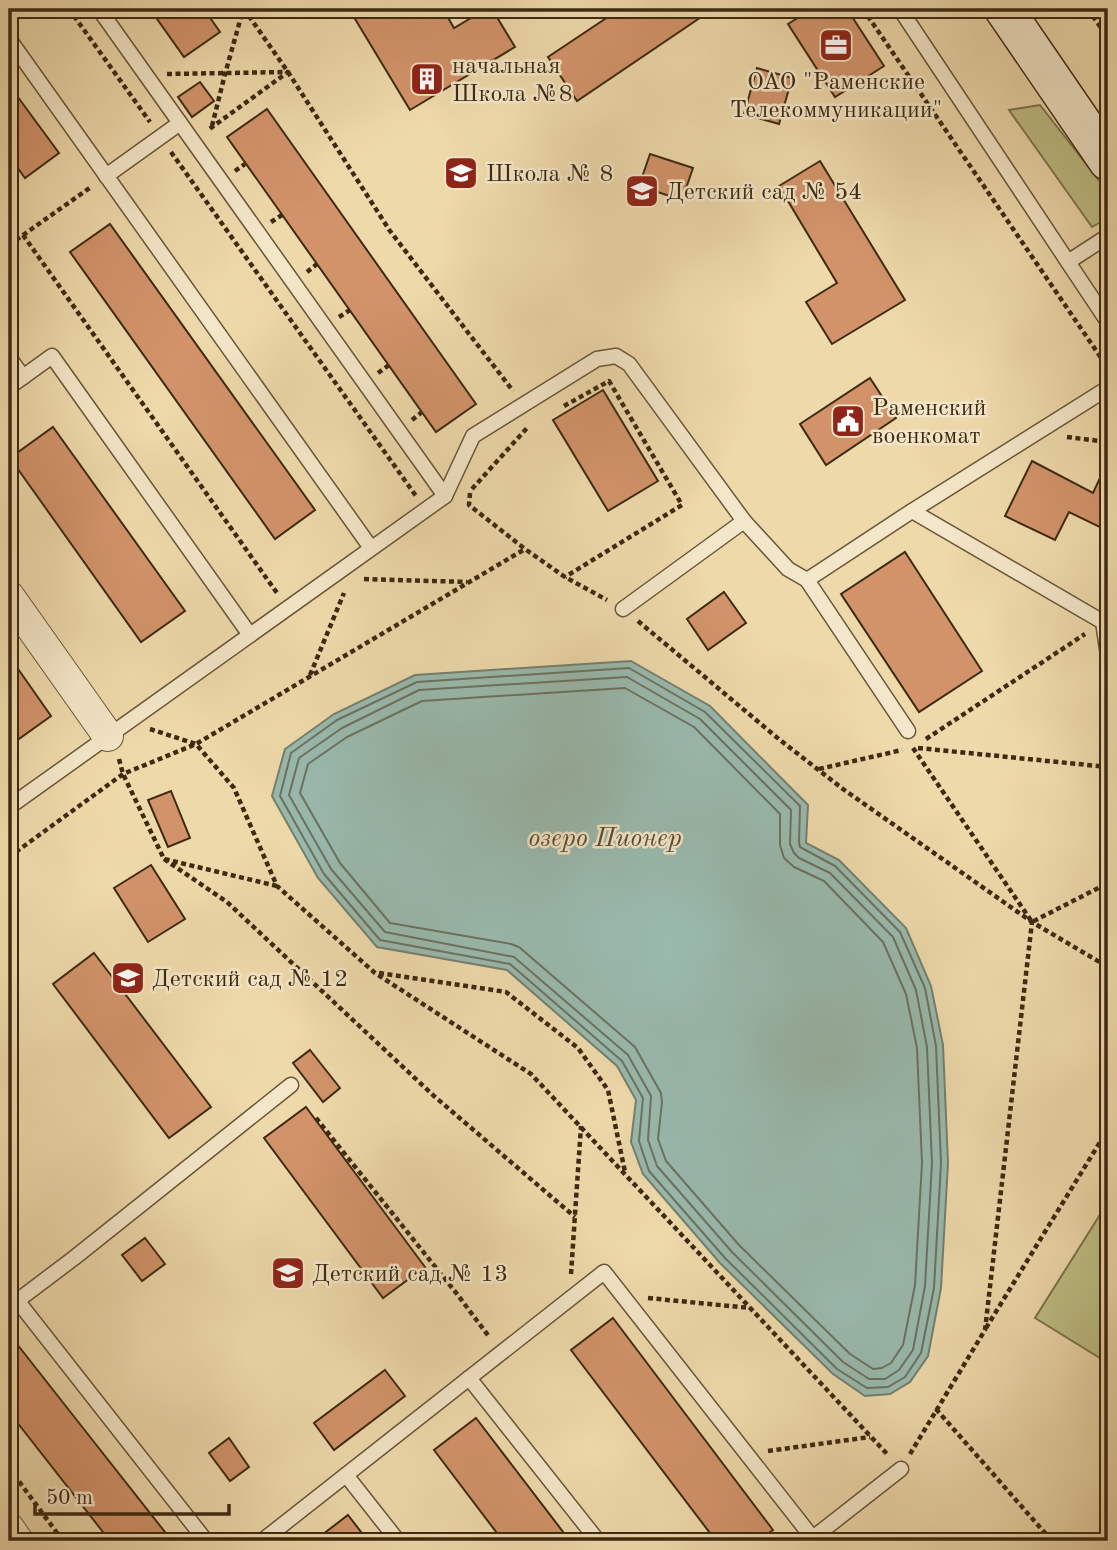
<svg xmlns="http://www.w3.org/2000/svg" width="1117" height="1550" viewBox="0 0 1117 1550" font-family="'Old Standard TT',serif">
  <rect width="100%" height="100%" fill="#eed9ab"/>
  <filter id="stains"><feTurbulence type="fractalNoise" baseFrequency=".00286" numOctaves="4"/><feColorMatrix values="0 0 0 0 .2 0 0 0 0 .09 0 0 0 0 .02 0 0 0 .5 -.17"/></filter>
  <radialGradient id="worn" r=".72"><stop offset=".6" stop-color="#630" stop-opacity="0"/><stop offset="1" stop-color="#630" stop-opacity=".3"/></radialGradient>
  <g fill="#bebe85" stroke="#7e744b" stroke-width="2">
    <polygon points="1040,105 1108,192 1108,218 1092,227 1009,110"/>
    <polygon points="1108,1202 1108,1363 1035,1318"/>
  </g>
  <polygon fill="#99baae" stroke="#74806f" stroke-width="2" points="631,661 710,706 808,805 806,843 839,860 906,928 931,986 943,1045 948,1163 941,1288 928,1356 910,1382 890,1394 865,1396 833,1374 720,1263 643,1174 631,1142 636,1100 617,1066 507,970 377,947 318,878 272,796 285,749 334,714 415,675"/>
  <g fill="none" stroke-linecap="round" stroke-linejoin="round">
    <g stroke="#6b7260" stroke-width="2">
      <polygon points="629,668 705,712 800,806 799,842 800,847 835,866 900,932 925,988 936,1046 941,1163 934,1288 921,1353 905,1377 888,1387 867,1388 837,1369 725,1258 649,1171 639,1141 643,1098 622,1061 510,964 380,940 324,874 280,796 291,753 337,720 417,682"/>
      <polygon points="627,677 700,719 791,810 790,844 794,853 799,858 830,873 893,937 916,990 927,1047 932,1163 925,1286 913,1350 899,1370 885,1379 869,1379 843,1362 732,1252 657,1166 648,1140 651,1096 628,1055 514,957 385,932 331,869 289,795 299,758 342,728 419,690"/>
      <polygon points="625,688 694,727 780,814 780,845 784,858 794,867 824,881 883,942 906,994 917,1048 922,1163 915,1285 903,1345 891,1363 882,1368 873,1369 850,1354 739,1245 666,1161 658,1139 662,1102 661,1093 635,1047 519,947 511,944 390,923 340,863 300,793 308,764 347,737 422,701"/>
    </g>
  </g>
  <g fill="#d2936a" stroke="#3d2a11" stroke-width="2">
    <polygon points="150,9 204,9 220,32 184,57"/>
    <polygon points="349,9 443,9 454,28 486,9 492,9 515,47 410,110"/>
    <polygon points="620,9 713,9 577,101 548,57"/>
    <polygon points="812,9 847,9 884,66 835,97 788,24"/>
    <polygon points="757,68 792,78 779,124 744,114"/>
    <polygon points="200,82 214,101 192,117 178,97"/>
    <polygon points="9,85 59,153 25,178 9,156"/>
    <polygon points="267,109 476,404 436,432 227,137"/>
    <polygon points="650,154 693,168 682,200 639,186"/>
    <polygon points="820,161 905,300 832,344 806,302 837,283 779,186"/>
    <polygon points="110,224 315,510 275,539 70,252"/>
    <polygon points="870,378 896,418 826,465 800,424"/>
    <polygon points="603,390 658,481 608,511 553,420"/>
    <polygon points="53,427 185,611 141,642 10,458"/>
    <polygon points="1032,461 1093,493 1108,461 1108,531 1069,512 1055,540 1005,516"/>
    <polygon points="905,552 982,671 919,712 841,594"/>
    <polygon points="724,592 746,623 708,650 687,619"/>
    <polygon points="9,656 51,716 16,741 9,731"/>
    <polygon points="171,791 190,838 168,847 148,800"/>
    <polygon points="151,865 185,919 148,942 114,888"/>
    <polygon points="94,953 211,1107 169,1138 53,984"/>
    <polygon points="310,1050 340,1088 323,1102 293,1063"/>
    <polygon points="306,1107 425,1267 383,1298 264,1138"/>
    <polygon points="145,1238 165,1264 142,1281 122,1255"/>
    <polygon points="613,1318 773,1530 758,1541 716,1541 571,1350"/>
    <polygon points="13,1339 83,1428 172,1541 110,1541 9,1412 9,1343"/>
    <polygon points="385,1370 405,1396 334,1450 314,1423"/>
    <polygon points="476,1418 570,1541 503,1541 434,1450"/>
    <polygon points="229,1438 249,1467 230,1481 209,1453"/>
    <polygon points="348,1515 368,1541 314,1541"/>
  </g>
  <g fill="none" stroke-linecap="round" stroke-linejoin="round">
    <g stroke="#695638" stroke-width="17">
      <g id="service">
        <polyline points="99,9 445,496"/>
        <polyline points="900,9 1068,262"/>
        <polyline points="9,39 371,548"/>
        <polyline points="106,176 180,123"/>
        <polyline points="1108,236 1068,262 1108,322"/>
        <polyline points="9,357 23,377 52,356 250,635"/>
        <polyline points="9,387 23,377"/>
        <polyline points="912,511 1103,622 1108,655"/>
        <polyline points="807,580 908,731"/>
        <polyline points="623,609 744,521"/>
        <polyline points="9,807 445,496 473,436 597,359 616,356 629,364 744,521 788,569 807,580 912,511 1108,388"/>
        <polyline points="9,1290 206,1541"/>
        <polyline points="17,1301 74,1258 291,1085"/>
        <polyline points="469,1378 598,1541"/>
        <polyline points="346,1475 398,1541"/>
        <polyline points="262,1541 604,1272 815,1541"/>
        <polyline points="809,1541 901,1469"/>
      </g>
    </g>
    <g stroke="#695638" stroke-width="32">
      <g id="minor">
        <polyline points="9,596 108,736"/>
        <polyline points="9,1528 18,1541"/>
      </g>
    </g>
    <g stroke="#3d2a11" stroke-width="41">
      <polyline id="secondary" points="1004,9 1108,161"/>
    </g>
    <g stroke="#3d2a11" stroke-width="4.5" stroke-dasharray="5 3.5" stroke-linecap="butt">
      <polyline points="69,9 150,122"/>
      <polyline points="244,9 288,72 390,231 513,391"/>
      <polyline points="863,9 1108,368"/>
      <polyline points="1088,9 1108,38"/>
      <polyline points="167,74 288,72 208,130"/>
      <polyline points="212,126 225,74 243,10"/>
      <polyline points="171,152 416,496"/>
      <polyline points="235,171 245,164"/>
      <polyline points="271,222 282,215"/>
      <polyline points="23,235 277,593"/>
      <polyline points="9,245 91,187"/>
      <polyline points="307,272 317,264"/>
      <polyline points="339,317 350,310"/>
      <polyline points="378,373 389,365"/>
      <polyline points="564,406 609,381 682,505 565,577"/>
      <polyline points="412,420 422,412"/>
      <polyline points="1067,437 1108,442"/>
      <polyline points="472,489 527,428"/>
      <polyline points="470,493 469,505 525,549 565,577 607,600"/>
      <polyline points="364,579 467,582"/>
      <polyline points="638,621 780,740 843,789 1032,922 1108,967"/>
      <polyline points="310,675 344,593"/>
      <polyline points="150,729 196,744 234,788 277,886 375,973 531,1074 888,1455"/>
      <polyline points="926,739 1085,634"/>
      <polyline points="913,748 1032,922 1108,883"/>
      <polyline points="918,748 1108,767"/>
      <polyline points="119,759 123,774 164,859 277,886"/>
      <polyline points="819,769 902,750"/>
      <polyline points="9,857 123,774 196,744 525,549"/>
      <polyline points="164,859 227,902 434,1096 575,1217"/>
      <polyline points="379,973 506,992 578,1048 608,1090 625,1172"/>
      <polyline points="316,1118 457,1294 490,1338"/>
      <polyline points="571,1274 581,1126"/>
      <polyline points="648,1298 750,1308"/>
      <polyline points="986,1328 1108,1129"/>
      <polyline points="936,1409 1052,1541"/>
      <polyline points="768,1451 870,1437"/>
      <polyline points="910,1454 985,1330 1032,922"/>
      <polyline points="9,1468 63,1541"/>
    </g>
    <use href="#service" stroke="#f4e6c8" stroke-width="14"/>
    <use href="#minor" stroke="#f4e6c8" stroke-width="30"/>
    <use href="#secondary" stroke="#f4e6c8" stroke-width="38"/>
  </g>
  <defs>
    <g id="office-square" transform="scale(1.75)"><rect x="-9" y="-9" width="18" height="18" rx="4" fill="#8f2418" stroke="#f4e6c8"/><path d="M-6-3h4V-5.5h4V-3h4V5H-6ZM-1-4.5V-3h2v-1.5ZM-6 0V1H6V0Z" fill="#fff"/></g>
    <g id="building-square" transform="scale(1.75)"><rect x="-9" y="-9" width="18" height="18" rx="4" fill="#8f2418" stroke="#f4e6c8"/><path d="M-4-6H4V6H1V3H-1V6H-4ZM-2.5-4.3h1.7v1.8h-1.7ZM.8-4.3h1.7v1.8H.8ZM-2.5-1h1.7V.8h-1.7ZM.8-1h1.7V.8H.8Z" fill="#fff"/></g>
    <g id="school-square" transform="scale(1.75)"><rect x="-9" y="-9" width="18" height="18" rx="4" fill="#8f2418" stroke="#f4e6c8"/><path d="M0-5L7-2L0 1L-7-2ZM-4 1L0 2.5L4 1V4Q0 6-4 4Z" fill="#fff"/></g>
    <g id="civic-square" transform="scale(1.75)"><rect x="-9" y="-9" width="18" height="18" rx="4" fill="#8f2418" stroke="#f4e6c8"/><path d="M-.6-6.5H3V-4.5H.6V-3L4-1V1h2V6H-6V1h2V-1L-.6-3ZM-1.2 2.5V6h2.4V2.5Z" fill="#fff"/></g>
  </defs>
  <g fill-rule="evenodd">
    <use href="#office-square" x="836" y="45"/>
    <use href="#building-square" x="427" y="79"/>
    <use href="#school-square" x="461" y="173"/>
    <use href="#school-square" x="642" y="191"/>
    <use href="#civic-square" x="848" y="421"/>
    <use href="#school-square" x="128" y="978"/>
    <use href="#school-square" x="288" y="1273"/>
  </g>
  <g text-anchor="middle" stroke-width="5" stroke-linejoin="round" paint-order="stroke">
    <g font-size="24" fill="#3d2a11" stroke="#f4e6c8" text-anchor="start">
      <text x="452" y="73">начальная<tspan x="452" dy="28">Школа №8</tspan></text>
      <text x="836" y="89" text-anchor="middle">ОАО "Раменские<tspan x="836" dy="28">Телекоммуникации"</tspan></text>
      <text x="486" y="181">Школа № 8</text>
      <text x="666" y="199">Детский сад № 54</text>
      <text x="872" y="415">Раменский<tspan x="872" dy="28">военкомат</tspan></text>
      <text x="152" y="986">Детский сад № 12</text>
      <text x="312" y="1281">Детский сад № 13</text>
    </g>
    <g font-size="26" font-style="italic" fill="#544e38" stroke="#f4e6c8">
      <text x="605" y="846">озеро Пионер</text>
    </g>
  </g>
  <rect width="1117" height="1550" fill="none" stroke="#eed9ab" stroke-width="35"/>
  <rect x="10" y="10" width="1096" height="1529" fill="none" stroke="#3d2a11" stroke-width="3.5"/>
  <rect x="18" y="18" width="1082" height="1515" fill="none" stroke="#3d2a11" stroke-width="2"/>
  <path d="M35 1504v10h194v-10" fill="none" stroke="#3d2a11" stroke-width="3.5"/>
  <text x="46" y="1504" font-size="21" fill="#3d2a11" stroke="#f4e6c8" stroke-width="5" paint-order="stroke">50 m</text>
  <rect width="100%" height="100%" filter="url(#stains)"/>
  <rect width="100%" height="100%" fill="url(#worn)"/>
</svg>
